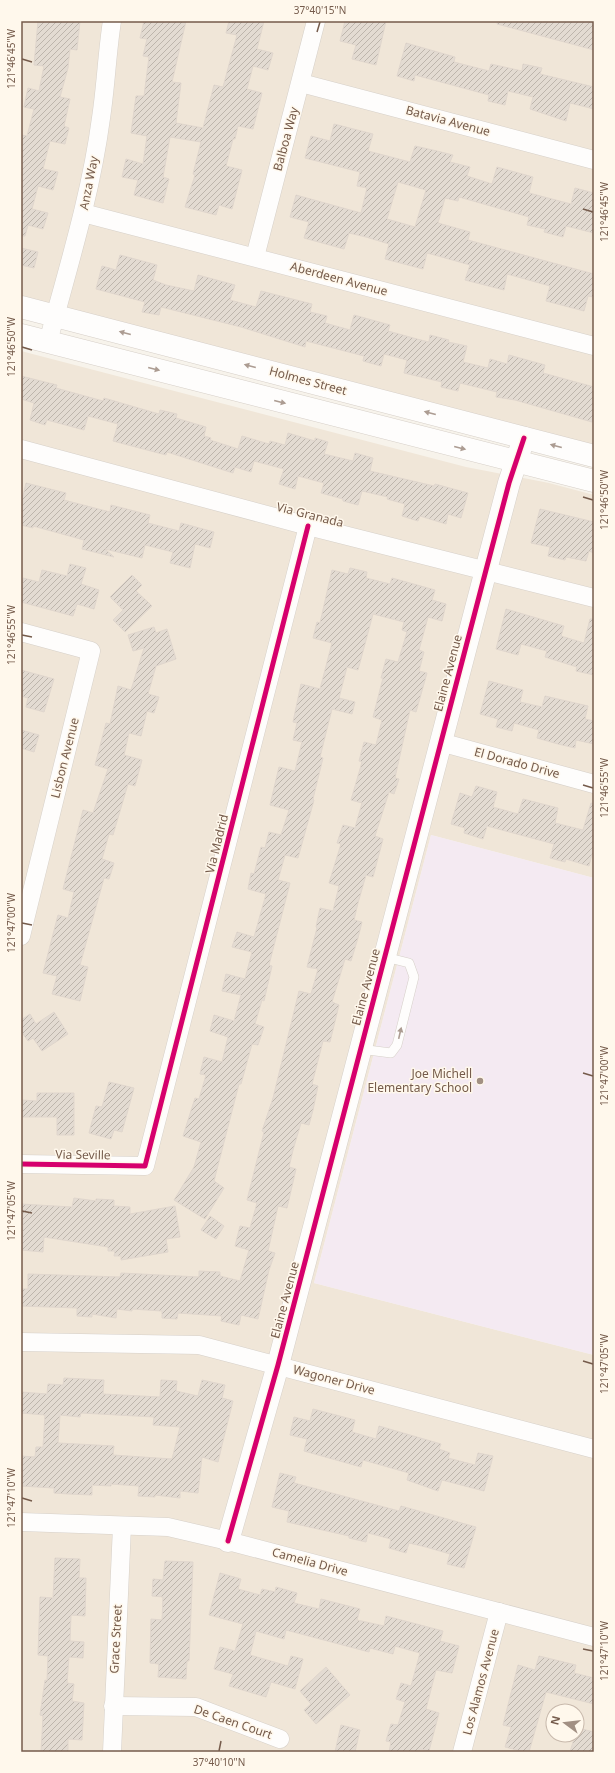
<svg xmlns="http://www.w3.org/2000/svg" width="615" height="1773" viewBox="0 0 615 1773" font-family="'Noto Sans',sans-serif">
  <defs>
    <pattern id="building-hatch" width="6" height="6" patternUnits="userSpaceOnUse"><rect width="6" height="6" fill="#e3dbd2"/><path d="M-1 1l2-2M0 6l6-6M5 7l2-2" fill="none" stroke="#bdb5ac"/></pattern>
  </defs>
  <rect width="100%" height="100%" fill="#f7f3eb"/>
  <g fill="#f0e6d8" fill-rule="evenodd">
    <polygon points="21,21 594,21 594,448 21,298"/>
    <path d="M 21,351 L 466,467 L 549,483 L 594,495 L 594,878 L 431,835 L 314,1283 L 594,1355 L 594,1752 L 21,1752 ZM 553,1711 L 577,1711 L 577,1735 L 553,1735 Z"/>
  </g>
  <polygon fill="#f4eaf2" points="431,835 594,878 594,1355 314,1283"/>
  <g fill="url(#building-hatch)" stroke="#e0d6cd" fill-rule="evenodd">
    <polygon points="38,21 80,21 77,50 70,49 68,68 60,97 70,99 64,126 69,128 65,144 50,141 43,169 58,172 53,190 38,186 32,209 48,213 43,229 28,225 25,236 21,236 21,135 27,136 34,109 24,107 28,88 39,91 44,66 34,65"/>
    <polygon points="144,21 186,21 172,82 181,83 176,123 203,128 214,85 223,87 237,35 226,33 229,21 264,21 257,49 273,53 268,70 253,66 247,89 262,93 253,129 238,126 235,139 233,139 226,166 242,170 232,209 219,205 216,215 185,207 195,175 193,174 201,142 170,137 163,177 169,179 163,203 134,195 138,180 122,177 126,159 143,164 147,136 131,133 136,96 144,96 149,57 143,56 147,39 140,38"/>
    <polygon points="345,21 386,21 376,65 352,59 356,45 340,41"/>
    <polygon points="498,21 594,21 594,50 497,24"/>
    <polygon points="406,43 455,57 454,62 489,71 491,64 522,71 523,64 542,68 540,74 594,87 594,109 570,103 566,121 530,109 533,97 508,91 505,105 488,101 489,95 415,75 414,81 397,76"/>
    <path d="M 334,124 L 373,134 L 368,151 L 410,162 L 415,146 L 437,151 L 453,155 L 450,162 L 470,167 L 467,176 L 492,184 L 497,167 L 533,177 L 529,193 L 571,204 L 575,188 L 594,193 L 594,233 L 566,226 L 563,237 L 544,232 L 545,229 L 527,225 L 529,217 L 459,197 L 458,201 L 445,198 L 438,223 L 470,232 L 468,240 L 594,274 L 594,297 L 588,296 L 584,311 L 546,301 L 550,286 L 532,281 L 507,274 L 504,290 L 465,280 L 470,265 L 456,261 L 427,253 L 423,269 L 385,259 L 389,244 L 366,237 L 349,233 L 344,249 L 304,238 L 309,222 L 290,217 L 296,195 L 361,213 L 367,188 L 357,186 L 360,172 L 305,158 L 311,136 L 330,141 ZM 398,182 L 426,190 L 415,227 L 387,219 Z"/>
    <polygon points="21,248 38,252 34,268 21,265"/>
    <polygon points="120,255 157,265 153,280 166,285 194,291 198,275 235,285 230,300 256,307 261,291 312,304 310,312 327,316 325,323 350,330 354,315 390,325 388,331 417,339 429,342 430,335 449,340 448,342 467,346 463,362 488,368 490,359 507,364 509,355 545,365 543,373 594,387 594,415 592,422 515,400 496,397 497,392 460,383 458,391 441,387 442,382 404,373 407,360 384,354 381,366 363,361 364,356 306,341 305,347 241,327 161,307 159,315 142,312 145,302 96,289 102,266 116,270"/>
    <polygon points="21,376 57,385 56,388 103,401 104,398 159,414 160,410 177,414 176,418 206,427 204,436 211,438 210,440 238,449 242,436 269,444 270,441 285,445 288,433 315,441 315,438 328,442 324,454 353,461 355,453 373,458 370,471 434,486 435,484 468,493 461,518 448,514 446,524 420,516 418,521 402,516 405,504 387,499 388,497 362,491 358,505 343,501 343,499 321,493 324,483 298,476 295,489 279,484 284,469 254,461 251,472 235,467 233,473 167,452 166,455 128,445 113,441 118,424 88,416 84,430 47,420 45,425 30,420 34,403 21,399"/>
    <polygon points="26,483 66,493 64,500 110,512 111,505 150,515 148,523 179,531 181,523 214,532 210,548 195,544 190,568 170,563 173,552 145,545 142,558 105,549 114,557 82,549 84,540 33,526 33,528 21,525 21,495 23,496"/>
    <polygon points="540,509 594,522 594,553 589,551 586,561 566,557 565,560 548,556 550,547 531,543"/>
    <polygon points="70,564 86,568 81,584 99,590 94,609 77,604 73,616 21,602 23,578 39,582 42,570 67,576"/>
    <polygon points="350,568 367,572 366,578 390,584 392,578 435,590 432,600 446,604 442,621 428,617 419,650 424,652 419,671 427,673 416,712 410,710 395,778 399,779 394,794 389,792 375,836 383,839 373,877 366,875 358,903 354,920 362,922 358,938 351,961 345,959 332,1002 339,1005 330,1042 323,1041 312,1084 318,1086 313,1110 309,1125 301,1123 293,1150 289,1167 296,1169 287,1208 278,1206 268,1251 275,1253 269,1270 258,1319 241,1315 239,1325 221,1321 222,1316 178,1313 177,1319 162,1318 162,1311 132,1309 132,1311 117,1309 116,1318 92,1314 92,1317 77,1316 77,1308 21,1306 21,1289 28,1289 28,1274 120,1277 121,1273 199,1277 199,1271 220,1272 220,1276 240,1281 249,1250 235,1246 240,1226 250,1228 257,1203 247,1200 264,1132 262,1131 273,1098 299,991 311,994 318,969 307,967 317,928 316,927 320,908 333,911 339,886 329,883 341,844 337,843 343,825 355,828 362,803 351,800 362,762 359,761 364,742 376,745 382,720 373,717 383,678 381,678 386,659 398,662 407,632 402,630 404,622 373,614 358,670 347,667 339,698 355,702 352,714 332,709 320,757 323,758 313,799 314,800 298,858 285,855 278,880 290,883 269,965 272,966 264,1001 262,1000 255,1024 264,1027 258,1045 252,1044 241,1084 239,1084 214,1181 224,1188 205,1219 174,1200 194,1167 201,1142 183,1136 195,1098 199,1099 206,1075 200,1074 204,1057 222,1062 228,1037 210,1031 214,1015 234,1021 241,995 222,991 226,974 245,979 252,952 232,947 237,932 254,937 266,894 248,889 251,873 254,874 261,847 265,848 269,832 281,835 289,810 270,805 279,767 295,771 302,742 293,740 297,723 293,722 301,684 320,689 332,643 313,638 317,622 320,623 332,570 348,574"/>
    <polygon points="132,575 142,585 136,591 152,606 125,632 113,620 123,610 110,597"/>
    <polygon points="506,609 564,626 561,636 584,643 590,619 594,619 594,675 576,671 577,667 545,657 547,651 521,644 518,655 496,649"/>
    <polygon points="154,627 156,633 167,629 176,659 156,666 148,694 159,697 154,713 147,711 141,736 129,733 124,755 142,760 135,786 128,784 113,835 109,834 102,859 114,863 109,879 104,878 80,965 88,967 80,1001 52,994 57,976 43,973 58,915 68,918 74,892 63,889 83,810 93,813 108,769 95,765 106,723 110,724 118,686 131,690 144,648 133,651 128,635"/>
    <polygon points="21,670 54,679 44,712 26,707 28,698 21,696"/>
    <polygon points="489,681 523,690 520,702 542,707 545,696 588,706 585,719 594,721 594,744 576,740 575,748 558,744 537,738 539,730 514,723 512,731 496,727 498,719 480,714"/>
    <polygon points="21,730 39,735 34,752 21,748"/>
    <polygon points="476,786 497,792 493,807 518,814 523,799 558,808 555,823 583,830 591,803 594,804 594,854 592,854 589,866 566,859 565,862 550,858 554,844 487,826 483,839 464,833 465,828 451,824 460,793 472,797"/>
    <polygon points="54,1012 68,1034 42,1051 33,1038 28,1041 21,1031 21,1020 30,1014 36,1024"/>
    <polygon points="109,1082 134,1088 122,1132 114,1130 111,1139 89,1133 96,1106 102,1107"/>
    <polygon points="37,1093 74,1093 74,1135 57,1135 57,1117 21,1117 21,1100 37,1101"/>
    <polygon points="74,1198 96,1201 96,1199 114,1200 114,1206 130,1207 130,1214 175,1206 180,1237 166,1239 168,1252 121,1260 121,1256 114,1256 115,1251 108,1251 108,1247 44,1237 43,1252 21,1250 23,1223 21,1223 21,1204 72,1207"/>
    <polygon points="210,1216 224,1226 216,1239 201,1230"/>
    <path d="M 64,1378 L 104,1380 L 103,1394 L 160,1397 L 161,1380 L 177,1381 L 176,1391 L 198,1396 L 202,1380 L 225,1385 L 222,1398 L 233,1401 L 223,1441 L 218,1462 L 202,1457 L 198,1493 L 180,1491 L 180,1498 L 155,1495 L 155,1497 L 138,1496 L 139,1486 L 111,1484 L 111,1486 L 92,1485 L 92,1495 L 69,1494 L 54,1493 L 54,1488 L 21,1486 L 21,1456 L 35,1457 L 36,1447 L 43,1447 L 45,1415 L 21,1413 L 21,1392 L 47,1394 L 48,1384 L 63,1385 ZM 81,1413 L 154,1417 L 153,1425 L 180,1427 L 172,1459 L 113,1455 L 114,1446 L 58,1443 L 60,1415 L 80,1417 Z"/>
    <polygon points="313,1409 355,1420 352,1432 376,1439 379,1426 441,1444 439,1449 450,1453 448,1458 475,1465 478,1453 493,1456 484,1491 442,1480 438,1491 407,1480 409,1473 363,1460 361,1467 304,1451 307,1439 290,1435 294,1417 310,1421"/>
    <polygon points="280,1473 296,1477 294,1483 313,1488 399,1511 401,1506 476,1527 464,1568 447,1564 450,1554 426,1547 409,1543 406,1553 389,1548 391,1539 368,1533 366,1542 349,1538 349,1536 287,1522 289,1511 272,1507"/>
    <polygon points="55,1558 80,1559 79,1578 86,1578 85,1616 71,1615 70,1641 84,1642 83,1658 69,1657 67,1683 74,1684 72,1701 84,1703 82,1740 68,1739 68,1752 41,1752 43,1716 40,1715 45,1680 47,1681 48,1656 38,1655 40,1597 53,1598"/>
    <polygon points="165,1561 193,1562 189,1661 187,1661 186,1679 158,1677 159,1664 150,1663 151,1619 162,1620 163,1597 152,1596 153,1579 163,1580"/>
    <polygon points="220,1573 241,1579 238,1589 260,1595 262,1589 275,1592 276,1587 297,1593 294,1603 319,1609 321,1599 360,1609 357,1620 384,1626 386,1616 443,1631 440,1641 459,1646 452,1673 436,1670 426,1709 439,1713 429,1751 420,1749 419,1752 389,1752 391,1742 386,1741 391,1724 398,1725 405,1702 396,1699 401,1683 411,1686 420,1653 395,1646 393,1654 370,1648 369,1652 286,1630 284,1639 256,1631 250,1655 288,1666 291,1656 303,1659 295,1689 271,1682 266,1697 229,1686 233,1674 214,1669 220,1647 235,1651 243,1624 209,1615"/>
    <polygon points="539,1656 576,1665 574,1673 594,1678 594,1704 546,1692 529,1752 525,1752 505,1747 511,1727 503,1725 518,1665 535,1670"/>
    <polygon points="326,1667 350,1695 316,1724 304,1710 311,1704 300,1691"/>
    <polygon points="341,1725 360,1730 355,1752 335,1752"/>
    <polygon points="578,1728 594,1732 594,1752 570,1752 575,1735 577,1735"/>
  </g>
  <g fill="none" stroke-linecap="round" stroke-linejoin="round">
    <g stroke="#d6d0c9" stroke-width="10">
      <polyline id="service" points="360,1049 391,1053 397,1045 414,977 409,963 385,957"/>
    </g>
    <g stroke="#d6d0c9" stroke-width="19">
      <g id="minor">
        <polyline points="301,83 594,160"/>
        <polyline points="83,213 594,346"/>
        <polyline points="255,257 316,21"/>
        <path d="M 48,342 C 68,268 91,194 101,118 C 106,85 107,53 112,21"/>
        <polyline points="21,449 308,526 594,598"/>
        <polyline points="21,632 91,651 21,936"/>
        <polyline points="440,742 594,784"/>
        <polyline points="21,1164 145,1166 308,526"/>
        <polyline points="21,1342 199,1345 594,1449"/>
        <polyline points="21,1522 168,1527 228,1541 594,1637"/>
        <polyline points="113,1706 196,1707 280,1739"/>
        <polyline points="112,1752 122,1526"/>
        <polyline points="462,1752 499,1612"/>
      </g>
    </g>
    <g stroke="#d6d0c9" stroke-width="23">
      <polyline id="tertiary" points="228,1541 278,1365 486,570 509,483 524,438"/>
    </g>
    <g stroke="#d6cfc8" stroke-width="23">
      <g id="secondary">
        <polyline points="21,307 594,456"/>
        <polyline points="21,335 594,481"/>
      </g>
    </g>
    <use href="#service" stroke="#fefdfc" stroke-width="9"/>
    <use href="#minor" stroke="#fefdfc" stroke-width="18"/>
    <use href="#tertiary" stroke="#fefdfc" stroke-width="22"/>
    <use href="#secondary" stroke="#fefdfc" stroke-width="22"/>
    <g stroke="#fff8ec" stroke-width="8">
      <g id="cycleway">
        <polyline points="21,1164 145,1166 308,526"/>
        <polyline points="228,1541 278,1365 486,570 509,483 524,438"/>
      </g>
    </g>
    <use href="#cycleway" stroke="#d6006c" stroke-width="5"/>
  </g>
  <defs><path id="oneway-solid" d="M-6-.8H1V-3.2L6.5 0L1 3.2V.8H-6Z"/></defs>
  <g fill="#ac9c92">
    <use href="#oneway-solid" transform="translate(125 333) rotate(-165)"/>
    <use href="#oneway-solid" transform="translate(250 366) rotate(-165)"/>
    <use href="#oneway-solid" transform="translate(154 369) rotate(14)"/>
    <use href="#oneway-solid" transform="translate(280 402) rotate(14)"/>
    <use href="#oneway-solid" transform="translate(430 413) rotate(-165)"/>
    <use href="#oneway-solid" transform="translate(556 446) rotate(-165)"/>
    <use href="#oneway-solid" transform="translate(460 448) rotate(14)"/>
    <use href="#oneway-solid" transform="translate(400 1033) rotate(-77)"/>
  </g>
  <path fill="none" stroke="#755b4b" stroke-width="1.5" d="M 317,32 L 320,22M 22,59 L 32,62M 583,209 L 593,212M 22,347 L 32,350M 583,497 L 593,500M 22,635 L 32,637M 583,785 L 593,788M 22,923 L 32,925M 583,1073 L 593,1076M 22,1211 L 32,1213M 583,1361 L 593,1364M 22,1498 L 32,1501M 583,1649 L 593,1651M 219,1751 L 221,1741"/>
  <circle fill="#a29083" stroke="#fff8ec" stroke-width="1.5" cx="480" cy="1081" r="4"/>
  <g text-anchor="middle" stroke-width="3" stroke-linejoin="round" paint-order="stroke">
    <g font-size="12" fill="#755b4b" stroke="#fff8ec">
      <text transform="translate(448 121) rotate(15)" y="4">Batavia Avenue</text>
      <text transform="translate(286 139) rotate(-75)" y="4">Balboa Way</text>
      <text transform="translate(89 183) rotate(-79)" y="4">Anza Way</text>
      <text transform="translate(339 279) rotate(15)" y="4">Aberdeen Avenue</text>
      <text transform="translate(308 381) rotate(15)" y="4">Holmes Street</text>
      <text transform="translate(310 515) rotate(14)" y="4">Via Granada</text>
      <text transform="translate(448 673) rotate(-75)" y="4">Elaine Avenue</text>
      <text transform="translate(65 758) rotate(-76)" y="4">Lisbon Avenue</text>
      <text transform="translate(517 763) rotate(15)" y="4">El Dorado Drive</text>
      <text transform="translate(217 844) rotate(-76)" y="4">Via Madrid</text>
      <text transform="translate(366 987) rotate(-75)" y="4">Elaine Avenue</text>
      <text transform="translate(83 1155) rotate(1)" y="4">Via Seville</text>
      <text transform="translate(285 1300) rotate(-75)" y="4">Elaine Avenue</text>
      <text transform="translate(334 1380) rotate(15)" y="4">Wagoner Drive</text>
      <text transform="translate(310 1562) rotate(15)" y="4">Camelia Drive</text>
      <text transform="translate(116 1639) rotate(-87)" y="4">Grace Street</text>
      <text transform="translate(481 1682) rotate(-75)" y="4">Los Alamos Avenue</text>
      <text transform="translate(233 1722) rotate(19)" y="4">De Caen Court</text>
    </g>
    <g font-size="12" fill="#755b4b" stroke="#fff8ec" text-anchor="end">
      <text x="472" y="1078">Joe Michell<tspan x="472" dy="14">Elementary School</tspan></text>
    </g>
  </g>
  <rect width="615" height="1773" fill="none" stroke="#fff8ec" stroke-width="44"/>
  <g transform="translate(565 1723) rotate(285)"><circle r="19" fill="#fff8ec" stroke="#c8b9ac"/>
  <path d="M0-3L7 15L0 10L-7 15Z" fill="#a29083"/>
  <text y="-6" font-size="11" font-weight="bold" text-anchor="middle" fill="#755b4b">N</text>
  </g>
  <rect x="22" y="22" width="571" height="1729" fill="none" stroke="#755b4b" stroke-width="1.5"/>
  <g font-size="10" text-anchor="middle" fill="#755b4b">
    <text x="320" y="14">37°40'15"N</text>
    <text transform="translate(11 59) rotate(-90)" y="4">121°46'45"W</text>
    <text transform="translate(604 212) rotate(-90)" y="4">121°46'45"W</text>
    <text transform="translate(11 347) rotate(-90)" y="4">121°46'50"W</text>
    <text transform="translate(604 500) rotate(-90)" y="4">121°46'50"W</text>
    <text transform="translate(11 635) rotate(-90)" y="4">121°46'55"W</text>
    <text transform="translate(604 788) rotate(-90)" y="4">121°46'55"W</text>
    <text transform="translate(11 923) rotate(-90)" y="4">121°47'00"W</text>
    <text transform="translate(604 1076) rotate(-90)" y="4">121°47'00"W</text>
    <text transform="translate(11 1211) rotate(-90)" y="4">121°47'05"W</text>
    <text transform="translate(604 1364) rotate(-90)" y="4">121°47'05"W</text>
    <text transform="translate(11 1498) rotate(-90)" y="4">121°47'10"W</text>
    <text transform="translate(604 1651) rotate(-90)" y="4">121°47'10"W</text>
    <text x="219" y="1766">37°40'10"N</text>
  </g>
</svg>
